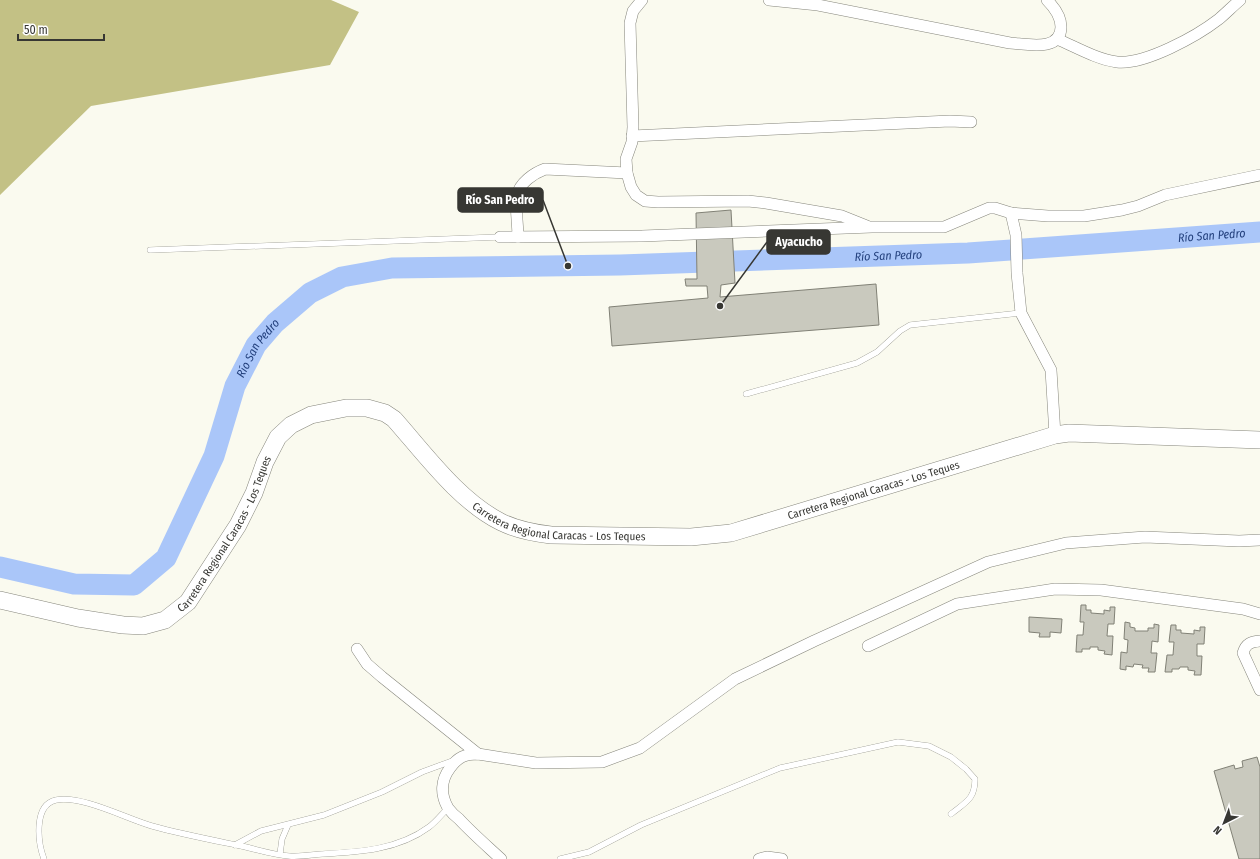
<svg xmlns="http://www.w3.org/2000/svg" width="1260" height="859" viewBox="0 0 1260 859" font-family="'Fira Sans Condensed',sans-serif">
  <rect width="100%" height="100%" fill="#fafaef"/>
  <polygon fill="#c3c185" points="0,0 331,0 359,12 330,65 91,106 0,195"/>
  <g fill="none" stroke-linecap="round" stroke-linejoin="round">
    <path stroke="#aac6f9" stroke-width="21" id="s1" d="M 0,567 L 74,584 L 134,585 L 166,558 L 214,456 L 235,386 L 256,345 L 275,323 L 310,293 L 342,277 L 392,268 L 620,265 L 968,253 L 1260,232"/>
  </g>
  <g fill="#c9c9be" stroke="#818176">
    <polygon points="731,210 735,283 721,285 720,297 876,284 879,325 612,346 609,307 708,298 707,286 686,286 685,279 697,279 696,213"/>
    <polygon points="1081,605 1086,605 1086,610 1091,610 1091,613 1104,614 1104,610 1110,611 1110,607 1115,607 1114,624 1108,624 1107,636 1113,636 1112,655 1104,654 1105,651 1098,650 1098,647 1090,647 1090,649 1082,649 1082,652 1076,652 1077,635 1083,635 1084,622 1080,622"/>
    <polygon points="1029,617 1062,619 1061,633 1050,632 1050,637 1039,637 1040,633 1029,632"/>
    <polygon points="1125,622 1130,623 1130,627 1135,628 1135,631 1148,631 1148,628 1154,628 1154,624 1159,625 1158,642 1152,641 1151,653 1157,653 1155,672 1148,672 1149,668 1142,668 1143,665 1134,664 1133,667 1126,666 1126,670 1120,669 1121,652 1127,653 1128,640 1124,639"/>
    <polygon points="1171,625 1176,625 1176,630 1181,630 1181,633 1194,634 1194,630 1200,631 1200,627 1205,627 1204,644 1197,644 1197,656 1202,656 1201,675 1194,675 1195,671 1188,670 1188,667 1180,667 1179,669 1172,669 1172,672 1165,672 1167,655 1173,655 1174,642 1169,642"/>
    <polygon points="1257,757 1260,767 1260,859 1239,859 1214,771 1234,765 1235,769 1243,767 1242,761"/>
  </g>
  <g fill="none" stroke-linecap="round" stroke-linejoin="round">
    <g stroke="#86867c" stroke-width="6">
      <g id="service">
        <polyline points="150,250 500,237"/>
        <polyline points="746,394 857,363 877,352 900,331 910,325 1021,313"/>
        <polyline points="235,845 261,831 324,815 382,792 422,772 452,761"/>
        <polyline points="280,854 282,839 288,825"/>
        <path d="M 44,859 C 38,843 33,805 56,800 C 82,795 127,819 152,826 C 181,834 212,840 241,846 C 256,849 273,855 289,856 C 299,857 311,855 322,854 C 359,852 398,850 429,827 C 436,822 442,814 448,808"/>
        <path d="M 560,859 L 589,852 L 641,825 L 780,768 L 898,742 L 929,746 L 951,757 L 966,769 L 975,779 C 975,799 966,802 951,814"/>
      </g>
    </g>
    <g stroke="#86867c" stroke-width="12">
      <g id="minor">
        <polyline points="642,0 633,11 630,23 633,127 632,142 626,159 627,173 631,187 636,195 645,201 658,202 748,201 766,203 842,216 867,226"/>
        <path d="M 769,0 L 818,5 L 1010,43 C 1027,44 1061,52 1061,27 C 1061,17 1054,7 1047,0"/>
        <path d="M 1057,39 C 1076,47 1096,59 1117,62 C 1145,65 1197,36 1219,19 C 1226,13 1233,6 1240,0"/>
        <polyline points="632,136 950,121 971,122"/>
        <polyline points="1011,213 1016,235 1017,273 1021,313 1051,370 1055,435"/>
        <polyline points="500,237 642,236 872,227 944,227 989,208 995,208 1011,213 1048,216 1084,216 1122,210 1138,206 1165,195 1260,175"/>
        <path d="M 518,237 C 518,226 515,206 517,196 C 519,183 534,173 545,169 L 627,173"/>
        <path d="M 1260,641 C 1251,642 1246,643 1243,653 L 1260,690"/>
        <polyline points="868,646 957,604 1055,589 1101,590 1243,609 1260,614"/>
        <polyline points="357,649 367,664 382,677 478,754"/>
        <path d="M 501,859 C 487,846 472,833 459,819 C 455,816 451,812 448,808 C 440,794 441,780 450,768 C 458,757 465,754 478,754 L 536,763 L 602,762 L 640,748 L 735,679 L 814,641 L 988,562 L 1066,543 L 1145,537 L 1239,541 L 1260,540"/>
        <polyline points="759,859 767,857 782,859"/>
      </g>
    </g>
    <g stroke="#86867c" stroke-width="18">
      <g id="primary">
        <path id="s2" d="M 0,600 L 78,618 L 123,625 L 143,626 L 165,620 L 188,602 L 238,525 L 254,493 L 265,462 L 278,437 L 291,425 L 311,415 L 346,408 L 367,408 L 385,413 L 394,419 C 425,454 459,501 501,522 C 517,530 534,533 551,535 L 691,537 L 731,533 L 1055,435 L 1069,433 L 1260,440"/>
      </g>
    </g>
    <use href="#service" stroke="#fff" stroke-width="5.5"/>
    <use href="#minor" stroke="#fff" stroke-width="11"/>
    <use href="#primary" stroke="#fff" stroke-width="17"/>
  </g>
  <g text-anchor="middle" stroke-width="3" stroke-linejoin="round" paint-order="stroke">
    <g font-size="11" fill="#373733" stroke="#fff">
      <text dy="4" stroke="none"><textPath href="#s2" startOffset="1043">Carretera Regional Caracas - Los Teques</textPath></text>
      <text dy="4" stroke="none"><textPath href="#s2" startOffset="719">Carretera Regional Caracas - Los Teques</textPath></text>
      <text dy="4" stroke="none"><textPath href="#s2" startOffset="275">Carretera Regional Caracas - Los Teques</textPath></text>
    </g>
    <g font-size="12" font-style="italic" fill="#23407d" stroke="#fff">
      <text dy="4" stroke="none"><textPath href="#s1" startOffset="1392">Río San Pedro</textPath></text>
      <text dy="4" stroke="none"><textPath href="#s1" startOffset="1068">Río San Pedro</textPath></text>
      <text dy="4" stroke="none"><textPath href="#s1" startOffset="408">Río San Pedro</textPath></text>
    </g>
  </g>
  <path fill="none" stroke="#373733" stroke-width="1.5" d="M568 266L543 200M720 306L767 242"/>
  <g fill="#373733" stroke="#fff" stroke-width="1.5">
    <circle cx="568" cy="266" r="4"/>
    <circle cx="720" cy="306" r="4"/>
  </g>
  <g fill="#373733" stroke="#373733" stroke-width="1.5">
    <rect x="458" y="188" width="85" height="24" rx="4"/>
    <rect x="767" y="230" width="63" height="24" rx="4"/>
  </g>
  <g font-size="12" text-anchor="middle" font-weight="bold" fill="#fff">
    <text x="500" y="204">Río San Pedro</text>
    <text x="799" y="246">Ayacucho</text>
  </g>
  <g transform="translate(1224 823) rotate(222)" stroke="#ffffff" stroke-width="3" paint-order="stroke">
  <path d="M0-3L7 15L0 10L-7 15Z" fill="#373733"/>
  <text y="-6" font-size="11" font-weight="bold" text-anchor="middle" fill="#373733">N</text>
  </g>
  <path d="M18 34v6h86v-6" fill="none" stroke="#373733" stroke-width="2"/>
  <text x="24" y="34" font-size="12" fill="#373733" stroke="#ffffff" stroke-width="3" paint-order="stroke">50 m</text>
</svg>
